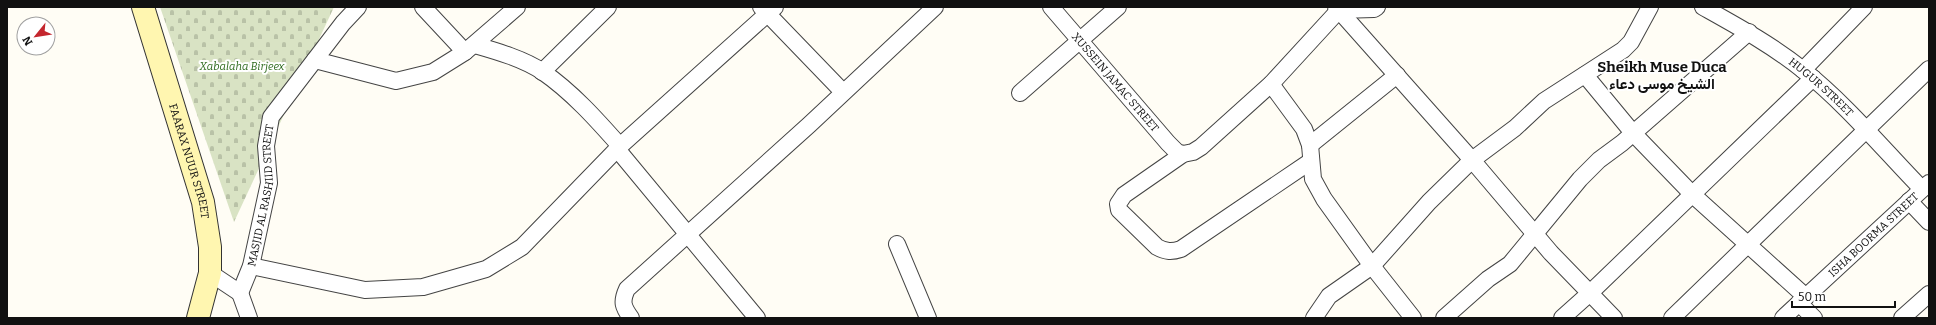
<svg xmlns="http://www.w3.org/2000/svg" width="1936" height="325" viewBox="0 0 1936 325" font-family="Bitter,Vazirmatn,serif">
  <defs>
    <pattern id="cemetery-stones" width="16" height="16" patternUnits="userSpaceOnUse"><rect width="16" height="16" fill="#d9e3c4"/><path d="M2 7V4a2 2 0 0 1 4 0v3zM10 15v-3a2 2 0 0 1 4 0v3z" fill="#b9c2a7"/></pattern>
  </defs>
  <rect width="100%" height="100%" fill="#fffdf5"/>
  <polygon fill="url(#cemetery-stones)" points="160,7 334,7 234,222"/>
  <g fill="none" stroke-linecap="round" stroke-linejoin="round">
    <g stroke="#444" stroke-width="18">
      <g id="street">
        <polyline points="423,7 465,52"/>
        <polyline points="761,7 843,92"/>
        <path id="s1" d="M 1051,7 L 1168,143 L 1177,152 L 1183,154"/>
        <polyline points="1336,7 1472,160 1551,253 1614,318"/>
        <path id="s2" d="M 1703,7 C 1737,26 1772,45 1803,70 C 1847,105 1883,149 1922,189"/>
        <path d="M 475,45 C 496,51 524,59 543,72 C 572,92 597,120 620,146"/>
        <polyline points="315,60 396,81 433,72 465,52 517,7"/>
        <polyline points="1803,70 1864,7"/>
        <polyline points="542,72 608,7"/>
        <polyline points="1585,75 1633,133 1693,195 1806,297"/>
        <polyline points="1271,84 1304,129 1310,145 1313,179 1324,199 1372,266 1413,318"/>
        <polyline points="1020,93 1118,7"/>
        <polyline points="1310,145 1397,75"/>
        <polyline points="617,149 757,318"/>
        <path d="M 1311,161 L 1181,249 C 1172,252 1166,252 1157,247 L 1119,210 L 1118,204 L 1124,195 L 1183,154 L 1193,152 L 1201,147 L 1271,84 L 1339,10 L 1374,9 L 1377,7"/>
        <polyline points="1909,201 1929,222"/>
        <polyline points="897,244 928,318"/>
        <polyline points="251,266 365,290 423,287 486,269 522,247 620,146 775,7"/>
        <polyline points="210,273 240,293"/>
        <path id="s3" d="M 240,293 L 251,266 L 269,183 L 266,146 L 271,117 L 343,23 L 358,7"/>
        <polyline points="240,293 249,318"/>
        <polyline points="1799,303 1814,318"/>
        <path d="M 631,318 C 623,307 621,302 627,289 L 809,125 L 935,7"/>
        <polyline points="1314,318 1329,296 1372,266 1429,202 1472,160 1515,128 1544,101 1623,50 1631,42 1650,7"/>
        <polyline points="1444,318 1488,279 1510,264 1580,179 1599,160 1622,143 1749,32"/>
        <polyline points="1562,318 1590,293 1813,78"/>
        <polyline points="1672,318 1929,69"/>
        <path id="s4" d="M 1783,318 L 1929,183"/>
        <polyline points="1902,318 1929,294"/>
      </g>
    </g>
    <g stroke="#333" stroke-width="24">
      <g id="secondary">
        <path id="s5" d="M 143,7 L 203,202 L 210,247 L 210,273 L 198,318"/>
      </g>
    </g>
    <use href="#street" stroke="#fff" stroke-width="16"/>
    <use href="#secondary" stroke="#fff6b0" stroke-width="22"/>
  </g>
  <g text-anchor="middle" stroke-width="4" stroke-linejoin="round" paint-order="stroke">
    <g font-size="11" font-style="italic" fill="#2f6b1f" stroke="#fff">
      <text x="242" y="70">Xabalaha Birjeex</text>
    </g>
    <g font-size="11" fill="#111" stroke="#fff">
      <text dy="4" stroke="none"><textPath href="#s1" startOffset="99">XUSSEIN JAMAC STREET</textPath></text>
      <text dy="4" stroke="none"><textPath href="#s2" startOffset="143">HUGUR STREET</textPath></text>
      <text dy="4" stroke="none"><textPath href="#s5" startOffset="161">FAARAX NUUR STREET</textPath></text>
      <text dy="4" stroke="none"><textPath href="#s3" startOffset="101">MASJID AL RASHIID STREET</textPath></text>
      <text dy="4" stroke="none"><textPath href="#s4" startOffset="123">ISHA BOORMA STREET</textPath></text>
    </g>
    <g font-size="15" font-weight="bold" fill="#111" stroke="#fff">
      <text x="1662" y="72">Sheikh Muse Duca<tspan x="1662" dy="17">الشيخ موسى دعاء</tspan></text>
    </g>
  </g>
  <rect width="1936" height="325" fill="none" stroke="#111111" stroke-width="16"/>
  <g transform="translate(36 36) rotate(240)"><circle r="19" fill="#ffffff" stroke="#a0a0a0"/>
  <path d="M0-3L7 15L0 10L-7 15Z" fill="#c4262e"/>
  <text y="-6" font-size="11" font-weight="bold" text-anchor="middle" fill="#111111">N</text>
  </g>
  <path d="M1792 301v6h103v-6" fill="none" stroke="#111111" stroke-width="2"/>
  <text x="1798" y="301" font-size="12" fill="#111111" stroke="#ffffff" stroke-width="3" paint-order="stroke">50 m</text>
</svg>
